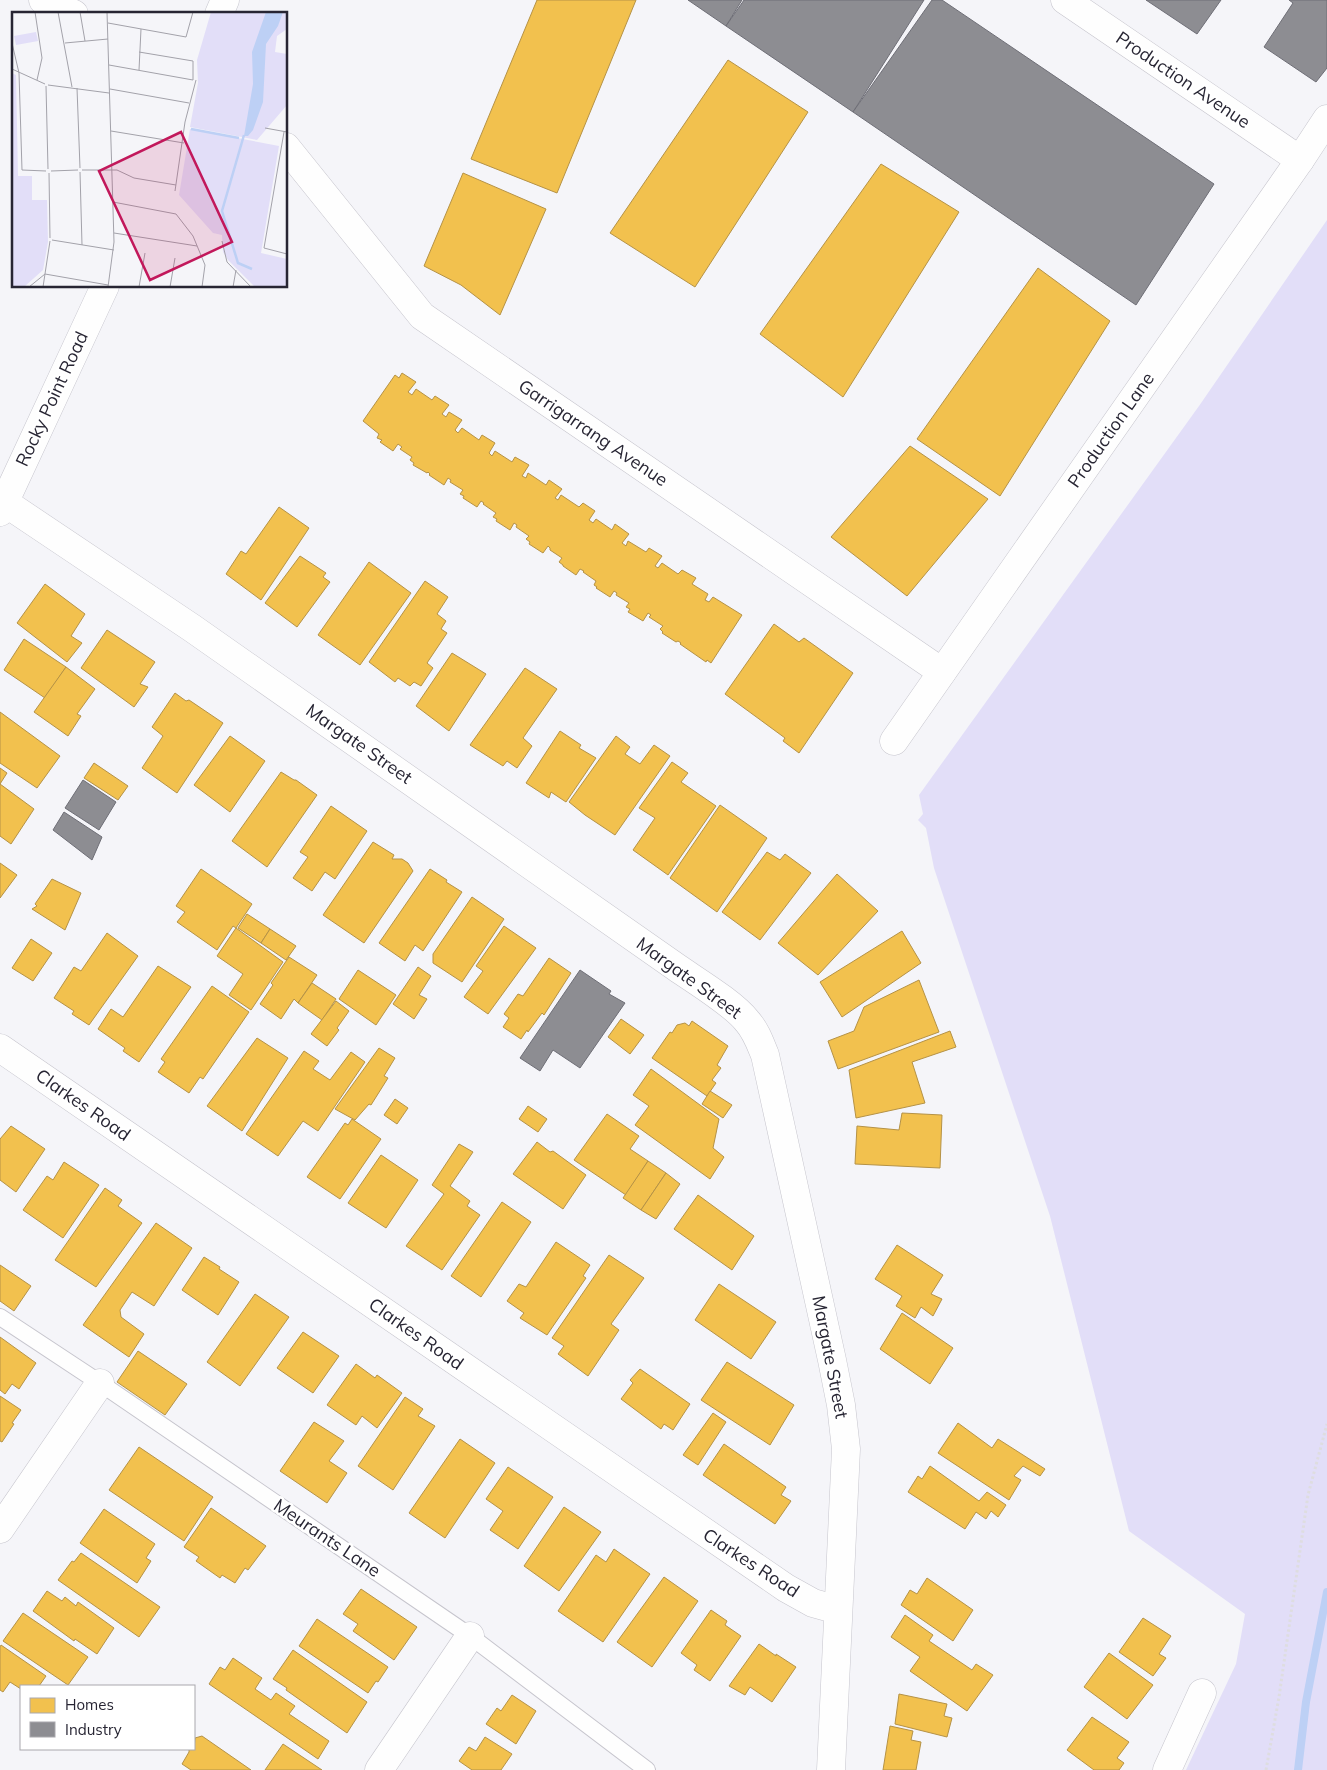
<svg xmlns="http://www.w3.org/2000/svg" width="1327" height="1770" viewBox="0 0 1327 1770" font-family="Mulish,sans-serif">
  <rect width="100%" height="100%" fill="#f5f5f9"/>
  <polygon fill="#e2def8" points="1327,220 1327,1770 1186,1770 1236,1664 1245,1614 1129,1531 1050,1216 934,868 926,828 918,820 923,814 919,795 1199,406"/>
  <g fill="#f2c14e" stroke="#b59246">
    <polygon points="537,0 636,0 557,193 471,159"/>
    <polygon points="728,60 808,112 695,287 610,233"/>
    <polygon points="881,164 959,212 843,397 760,334"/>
    <polygon points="463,173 546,209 500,315 461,285 424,266"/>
    <polygon points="1038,268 1110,321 1000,496 917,439"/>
    <polygon points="402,373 416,382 408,392 412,395 416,389 432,400 435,396 449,405 442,414 446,417 449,412 462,420 455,430 458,433 462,428 479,440 482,435 495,443 489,453 492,456 495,451 512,462 515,457 529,465 522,476 526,478 528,473 546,485 549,480 562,489 555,498 558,500 561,495 579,507 583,503 595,511 589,520 593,523 596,519 612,530 615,524 629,534 622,543 626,546 628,541 646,552 649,548 662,556 655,566 658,568 662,563 678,574 682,570 696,578 692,584 708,594 705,600 709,602 713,597 742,615 711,663 707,660 706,662 680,644 681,643 678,641 676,642 662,633 663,632 660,629 663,626 649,617 651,615 648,613 643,621 628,612 630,609 626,607 629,603 616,595 617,593 614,591 610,597 596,588 597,587 594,585 596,581 583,572 584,571 580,569 576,575 563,566 563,565 559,562 562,558 550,550 550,548 548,546 543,553 529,544 530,542 526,539 529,536 516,527 517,525 514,523 510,530 496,521 497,519 493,517 496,513 483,504 484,503 481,501 477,507 463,498 464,496 460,494 463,490 450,482 451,480 448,478 444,485 429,475 430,474 428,472 427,473 413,465 414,463 410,460 412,457 400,449 402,447 398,444 393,451 380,442 382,440 377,438 379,434 363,421 395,375 399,378"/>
    <polygon points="910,446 988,499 907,596 831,537"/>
    <polygon points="279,507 309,528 261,600 226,574 241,551 246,554"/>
    <polygon points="300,556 326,573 323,577 330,582 297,627 265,603"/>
    <polygon points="369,562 411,593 360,665 318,635"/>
    <polygon points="425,581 448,597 437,614 446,621 441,629 447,633 427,663 433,668 421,686 414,682 410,686 398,678 395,682 369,662"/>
    <polygon points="45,584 85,614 71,636 82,643 67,662 17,623"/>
    <polygon points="774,624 799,642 804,638 853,673 799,753 783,741 785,738 725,694"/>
    <polygon points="107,630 155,662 140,684 148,687 134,707 81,668"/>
    <polygon points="24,639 66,667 45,698 4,670"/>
    <polygon points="452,653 486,674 449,731 416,706"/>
    <polygon points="66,667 95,689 77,714 81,716 68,736 34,712"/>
    <polygon points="525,668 557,689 523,738 532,746 517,768 507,761 503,766 470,745"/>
    <polygon points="175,693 186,701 189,700 223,723 177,793 142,768 163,736 152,727"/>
    <polygon points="0,712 60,756 37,788 0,763"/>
    <polygon points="560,731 581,745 579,748 596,758 566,802 551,792 549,798 526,783"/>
    <polygon points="230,736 265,761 230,812 194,785"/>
    <polygon points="616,736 630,747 625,754 640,764 654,745 670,756 615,835 585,815 569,802"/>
    <polygon points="672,762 688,773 681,782 716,806 668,875 633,850 655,818 639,808"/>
    <polygon points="94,763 128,786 118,800 84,778"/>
    <polygon points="0,768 7,773 0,784"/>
    <polygon points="281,772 294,780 296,780 317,795 267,867 232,841"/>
    <polygon points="0,784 34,809 11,844 0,836"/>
    <polygon points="720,805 767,838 717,912 670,878"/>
    <polygon points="331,806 367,831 335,879 325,872 312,891 293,878 308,857 300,852"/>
    <polygon points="373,842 394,855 392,859 402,859 408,863 413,871 364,943 323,915"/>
    <polygon points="767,852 780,860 785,854 811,873 760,940 722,912"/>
    <polygon points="0,863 17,875 0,898"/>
    <polygon points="201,869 252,904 236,928 233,926 217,950 177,922 185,912 176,906"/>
    <polygon points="430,869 447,880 446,882 462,892 423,951 415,945 405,961 379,943"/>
    <polygon points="837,874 878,911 818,975 778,943"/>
    <polygon points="52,879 81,893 65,930 32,909 37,906 35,904"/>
    <polygon points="472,897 504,919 462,982 433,963 433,954"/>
    <polygon points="247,914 270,929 261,943 238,928"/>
    <polygon points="504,926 536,948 488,1014 464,997 483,971 476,966"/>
    <polygon points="236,928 283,962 251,1010 229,995 243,974 217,956"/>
    <polygon points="270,929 296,946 286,960 261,943"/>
    <polygon points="902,931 921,963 842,1017 820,982"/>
    <polygon points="107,933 138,956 89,1025 72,1014 74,1011 54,998 74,967 81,971"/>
    <polygon points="31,939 52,953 33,981 12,968"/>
    <polygon points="289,957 317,975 298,1003 294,999 281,1019 260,1004 273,985 271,983"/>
    <polygon points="549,958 571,973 544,1015 542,1013 528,1032 527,1030 521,1039 503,1027 509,1018 504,1014 518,994 523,996"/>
    <polygon points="158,966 191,987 139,1062 123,1051 125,1048 98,1029 111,1009 123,1017"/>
    <polygon points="418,967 431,976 419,995 427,999 414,1019 393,1004"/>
    <polygon points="358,970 396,995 376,1025 339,999"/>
    <polygon points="919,980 939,1032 838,1069 828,1041 854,1031 864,1007"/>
    <polygon points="312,983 336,999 322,1020 298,1003"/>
    <polygon points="212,986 249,1012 203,1079 200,1077 189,1093 158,1072 165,1062 161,1059"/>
    <polygon points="336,1001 349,1011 337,1028 339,1030 327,1046 311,1034"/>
    <polygon points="621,1019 644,1035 630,1054 608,1037"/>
    <polygon points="692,1021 728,1046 717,1065 721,1068 712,1080 716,1083 707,1096 652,1058 670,1032 672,1033 677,1025 685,1023 689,1026"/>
    <polygon points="950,1031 956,1047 912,1062 925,1103 856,1118 849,1070"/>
    <polygon points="257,1038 288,1058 242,1131 207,1106"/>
    <polygon points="379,1048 395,1058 384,1076 388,1078 371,1105 369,1104 355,1120 335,1109"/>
    <polygon points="304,1051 319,1061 313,1069 330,1080 351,1052 365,1062 318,1131 303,1121 278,1156 246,1134"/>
    <polygon points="651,1069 719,1119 713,1148 724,1157 710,1179 635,1125 649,1106 633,1095"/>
    <polygon points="710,1091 732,1105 723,1118 702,1104"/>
    <polygon points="395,1099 408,1108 397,1124 384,1115"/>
    <polygon points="528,1106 547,1119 538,1132 519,1119"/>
    <polygon points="902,1113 942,1115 940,1168 855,1164 857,1126 899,1130"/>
    <polygon points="607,1114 639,1136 630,1149 648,1161 626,1195 574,1160"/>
    <polygon points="352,1119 381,1139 340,1199 307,1177 345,1123 348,1125"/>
    <polygon points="11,1126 45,1149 16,1192 0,1180 0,1139"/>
    <polygon points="537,1142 550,1152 553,1151 586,1175 563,1209 513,1174"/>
    <polygon points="459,1144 473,1152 450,1186 470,1201 467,1206 480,1215 442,1270 406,1246 444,1194 432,1185"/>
    <polygon points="381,1155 418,1180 386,1228 348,1203"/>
    <polygon points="648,1161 666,1173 641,1210 623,1198"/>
    <polygon points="64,1162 99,1185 63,1238 23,1210 47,1176 53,1180"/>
    <polygon points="666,1173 680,1184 656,1219 641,1210"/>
    <polygon points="105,1188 122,1200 118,1206 142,1223 96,1287 55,1260"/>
    <polygon points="698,1195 754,1236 732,1270 674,1229"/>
    <polygon points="502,1202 531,1222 481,1297 451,1276"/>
    <polygon points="156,1223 192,1248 154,1306 132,1292 120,1310 121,1317 144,1334 129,1357 83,1325"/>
    <polygon points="556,1242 590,1265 583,1276 586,1278 547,1335 520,1318 524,1313 507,1301 519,1284 526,1287"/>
    <polygon points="897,1245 943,1275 931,1294 942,1299 933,1316 921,1307 915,1318 896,1306 902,1296 875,1279"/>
    <polygon points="609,1255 644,1278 611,1324 619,1330 588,1376 558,1354 564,1346 552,1338"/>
    <polygon points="204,1257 220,1267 219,1269 239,1282 218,1315 182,1290"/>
    <polygon points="0,1265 31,1286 14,1311 0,1301"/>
    <polygon points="719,1284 776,1322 751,1359 695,1320"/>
    <polygon points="255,1294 289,1317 240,1386 207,1362"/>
    <polygon points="902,1313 953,1348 930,1384 880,1349"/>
    <polygon points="303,1332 339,1356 313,1393 277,1368"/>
    <polygon points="0,1337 36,1363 19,1389 12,1384 5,1394 0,1390"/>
    <polygon points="138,1351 187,1384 165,1415 117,1382"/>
    <polygon points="727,1362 794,1405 770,1445 701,1400"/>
    <polygon points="356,1364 375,1378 377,1375 402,1393 377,1428 362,1416 356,1425 327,1405"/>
    <polygon points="640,1369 690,1404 673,1430 664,1424 661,1429 621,1399 633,1383 630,1380"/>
    <polygon points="0,1396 21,1410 12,1423 14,1424 2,1442 0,1441"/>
    <polygon points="405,1397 423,1409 418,1416 435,1426 393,1490 358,1466"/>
    <polygon points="713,1413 726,1422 698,1465 683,1455"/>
    <polygon points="314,1422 344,1441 329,1461 347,1473 327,1503 280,1471"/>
    <polygon points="958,1423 992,1448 998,1439 1045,1469 1040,1476 1023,1466 1014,1476 1021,1480 1009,1500 938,1453"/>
    <polygon points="460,1439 495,1463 445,1538 409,1513"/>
    <polygon points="724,1444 786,1487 781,1495 791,1501 775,1524 703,1475"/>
    <polygon points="139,1447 213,1497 184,1541 109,1490"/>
    <polygon points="930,1466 979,1501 987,1492 1006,1505 998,1517 991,1511 986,1519 976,1512 965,1529 908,1492 918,1476 922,1479"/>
    <polygon points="508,1467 553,1497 518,1549 490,1530 503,1511 486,1499"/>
    <polygon points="564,1507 601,1532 559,1591 524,1566"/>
    <polygon points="211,1508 266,1546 248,1570 245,1568 235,1583 222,1575 220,1578 196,1561 199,1557 184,1547"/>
    <polygon points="104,1509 155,1544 146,1558 151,1561 137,1583 80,1543"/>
    <polygon points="614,1549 650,1574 603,1642 558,1611 596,1555 606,1562"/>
    <polygon points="81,1553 160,1607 139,1637 58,1580 72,1561 74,1562"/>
    <polygon points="664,1577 698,1601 652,1667 617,1642"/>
    <polygon points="927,1578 973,1610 953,1641 901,1605 910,1590 917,1594"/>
    <polygon points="361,1589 417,1627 394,1660 353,1631 358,1624 343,1614"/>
    <polygon points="47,1591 62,1601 65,1597 76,1606 78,1602 114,1628 97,1654 75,1639 74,1641 33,1611"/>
    <polygon points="711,1610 727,1621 725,1625 741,1636 710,1681 694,1670 697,1665 681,1653"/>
    <polygon points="23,1613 88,1657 68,1685 3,1641"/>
    <polygon points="905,1615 933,1635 929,1641 972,1670 976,1664 993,1675 967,1711 910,1671 920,1657 891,1637"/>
    <polygon points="1143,1618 1171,1636 1159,1654 1166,1658 1153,1676 1119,1652"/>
    <polygon points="317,1619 388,1667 378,1682 376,1681 368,1693 299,1646"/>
    <polygon points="759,1644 776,1656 776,1654 796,1667 772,1702 750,1687 745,1695 729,1686"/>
    <polygon points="1,1645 46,1676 39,1686 21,1686 21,1689 10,1682 3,1692 0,1690 0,1647"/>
    <polygon points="293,1650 367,1702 347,1733 286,1690 287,1688 273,1679"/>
    <polygon points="1109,1653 1153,1685 1127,1719 1084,1687"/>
    <polygon points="233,1658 262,1678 255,1689 271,1700 276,1693 295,1706 289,1714 329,1741 318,1759 209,1684 220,1667 225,1670"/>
    <polygon points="899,1694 947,1704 944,1716 952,1718 947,1737 895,1724"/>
    <polygon points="512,1695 536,1711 516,1744 486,1724 497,1708 501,1711"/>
    <polygon points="1092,1717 1129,1742 1117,1758 1124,1763 1119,1770 1094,1770 1067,1750"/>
    <polygon points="890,1726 913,1731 911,1740 921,1742 916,1770 883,1770"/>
    <polygon points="202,1736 251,1770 191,1770 182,1764 189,1752 189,1749 194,1749 195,1738"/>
    <polygon points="485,1737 512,1754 501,1770 472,1770 459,1761 469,1747 476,1751"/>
    <polygon points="283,1744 322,1770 265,1770"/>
  </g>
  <g fill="#8d8d92" stroke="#6e6e76">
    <polygon points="688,0 742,0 726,26"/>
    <polygon points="744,0 924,0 853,112 726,26"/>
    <polygon points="932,0 942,0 1214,184 1136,305 853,112"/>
    <polygon points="1146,0 1221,0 1197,34"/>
    <polygon points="1289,0 1327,0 1327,68 1316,82 1264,47 1293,3"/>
    <polygon points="83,780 116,802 99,830 65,808"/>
    <polygon points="64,812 102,837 92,860 53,830"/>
    <polygon points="580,970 611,991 609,994 625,1003 580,1068 553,1050 540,1071 520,1058"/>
  </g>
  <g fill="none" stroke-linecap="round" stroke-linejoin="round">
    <polyline stroke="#bdd0f5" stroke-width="8" points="1298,1770 1306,1702 1327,1592"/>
    <g stroke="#c6c5cd" stroke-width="18">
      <polyline id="lane" points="0,1317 100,1383 470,1636 647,1770"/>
    </g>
    <g stroke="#c6c5cd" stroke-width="29">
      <g id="street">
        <polyline points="43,0 74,14"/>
        <polyline points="1065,0 1300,160"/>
        <polyline points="286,147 422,316 942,672"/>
        <polyline points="894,741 1300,160 1327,119"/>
        <polyline points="0,1048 786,1588 813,1603 838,1610"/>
        <polyline points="0,1529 100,1383"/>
        <polyline points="379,1770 470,1636"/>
        <polyline points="1167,1770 1202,1693"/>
      </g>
    </g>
    <g stroke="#c6c5cd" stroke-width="29">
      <path id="secondary" d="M 4,502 L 192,628 L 676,967 C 696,981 733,1003 747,1021 C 756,1031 760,1043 765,1055 L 832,1360 L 841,1405 L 846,1449 L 831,1770"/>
    </g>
    <g stroke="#c6c5cd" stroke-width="29">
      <g id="primary">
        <polyline points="219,14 225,0"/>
        <polyline points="0,512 105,286"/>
      </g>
    </g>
    <polyline stroke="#dedde0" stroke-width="3" stroke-dasharray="2.5 2.5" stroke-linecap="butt" points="1266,1770 1279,1697 1308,1495 1327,1424"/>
    <use href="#lane" stroke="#fefefe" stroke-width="16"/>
    <use href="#street" stroke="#fefefe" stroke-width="28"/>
    <use href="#secondary" stroke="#fefefe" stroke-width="28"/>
    <use href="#primary" stroke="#fefefe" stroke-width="28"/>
  </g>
  <g text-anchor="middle" stroke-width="5" stroke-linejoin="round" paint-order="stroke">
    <g font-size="18" fill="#272533" stroke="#fff">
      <text transform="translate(1183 80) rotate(34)" y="6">Production Avenue</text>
      <text transform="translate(52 399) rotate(-65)" y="6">Rocky Point Road</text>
      <text transform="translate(1111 430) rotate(-55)" y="6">Production Lane</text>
      <text transform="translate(593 433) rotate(34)" y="6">Garrigarrang Avenue</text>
      <text transform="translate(359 744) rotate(35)" y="6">Margate Street</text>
      <text transform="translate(689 978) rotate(36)" y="6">Margate Street</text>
      <text transform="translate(83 1105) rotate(35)" y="6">Clarkes Road</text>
      <text transform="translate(416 1334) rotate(35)" y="6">Clarkes Road</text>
      <text transform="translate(830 1357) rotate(79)" y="6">Margate Street</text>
      <text transform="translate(327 1538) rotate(34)" y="6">Meurants Lane</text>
      <text transform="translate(751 1563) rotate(33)" y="6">Clarkes Road</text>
    </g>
  </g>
  <g transform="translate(12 12)">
    <rect width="275" height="275" fill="#f5f5f9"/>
    <path d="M 199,0 L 275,0 L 275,17 L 265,24 L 263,40 L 275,42 L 275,93 L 245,128 L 178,115 L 186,71 L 185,48 ZM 24,20 L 26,29 L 4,33 L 2,24 ZM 0,61 L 4,63 L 6,164 L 20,164 L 20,188 L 35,188 L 36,230 L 31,258 L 12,275 L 0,275 ZM 178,117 L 267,134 L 249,241 L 275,247 L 275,275 L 243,275 L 216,248 L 211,240 L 210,223 L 201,221 L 167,183 Z" fill="#e2def8"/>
    <path d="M 254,0 L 271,0 L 266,14 L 254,32 L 251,90 L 241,118 L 236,124 L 232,124 L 241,72 L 240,40 Z" fill="#bdd0f5"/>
    <path fill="none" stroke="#bdd0f5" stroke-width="2.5" d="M 179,117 L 227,126M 232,123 L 210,199 L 226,251 L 240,257"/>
    <path fill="none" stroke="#a3a2aa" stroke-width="1" d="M 23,0 L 30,46 L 25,68M 46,0 L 60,75M 68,0 L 73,29M 95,0 L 102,230 L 96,275M 96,11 L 174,25 L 181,0M 0,31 L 7,61 L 10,158 L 34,159M 53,31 L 96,27M 97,53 L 181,68 L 181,49 L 127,40M 0,57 L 33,72M 127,58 L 129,17M 36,73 L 97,81M 34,74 L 36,157M 65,76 L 68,156M 98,77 L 177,91M 253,116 L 275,120M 99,119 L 172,131M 272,120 L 252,236 L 275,242M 70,158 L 105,158 L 122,166 L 164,173M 39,159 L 66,158M 68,160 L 70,233M 37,161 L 38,226M 163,179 L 173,110 L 184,68M 101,190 L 164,202 L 181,224 L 193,253 L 190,275M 102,221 L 185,234M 40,228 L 102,238M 210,229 L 215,250 L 239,275M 17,275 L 33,262 L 96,273M 31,275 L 38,229M 127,275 L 133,241M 158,275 L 163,246M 221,275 L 224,258"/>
    <path fill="#c2185b" fill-opacity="0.15" stroke="#c2185b" stroke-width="2.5" d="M 169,120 L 220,230 L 138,268 L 87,159 Z"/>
    <rect width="275" height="275" fill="none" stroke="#272533" stroke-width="2.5"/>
  </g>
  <rect x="20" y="1685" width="175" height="65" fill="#ffffff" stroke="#a9a8ad"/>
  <rect x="30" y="1698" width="25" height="15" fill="#f2c14e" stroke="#a9a8ad"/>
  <text x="65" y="1710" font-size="15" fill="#272533">Homes</text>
  <rect x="30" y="1722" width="25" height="15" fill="#8d8d92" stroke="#a9a8ad"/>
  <text x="65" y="1735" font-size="15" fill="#272533">Industry</text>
</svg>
